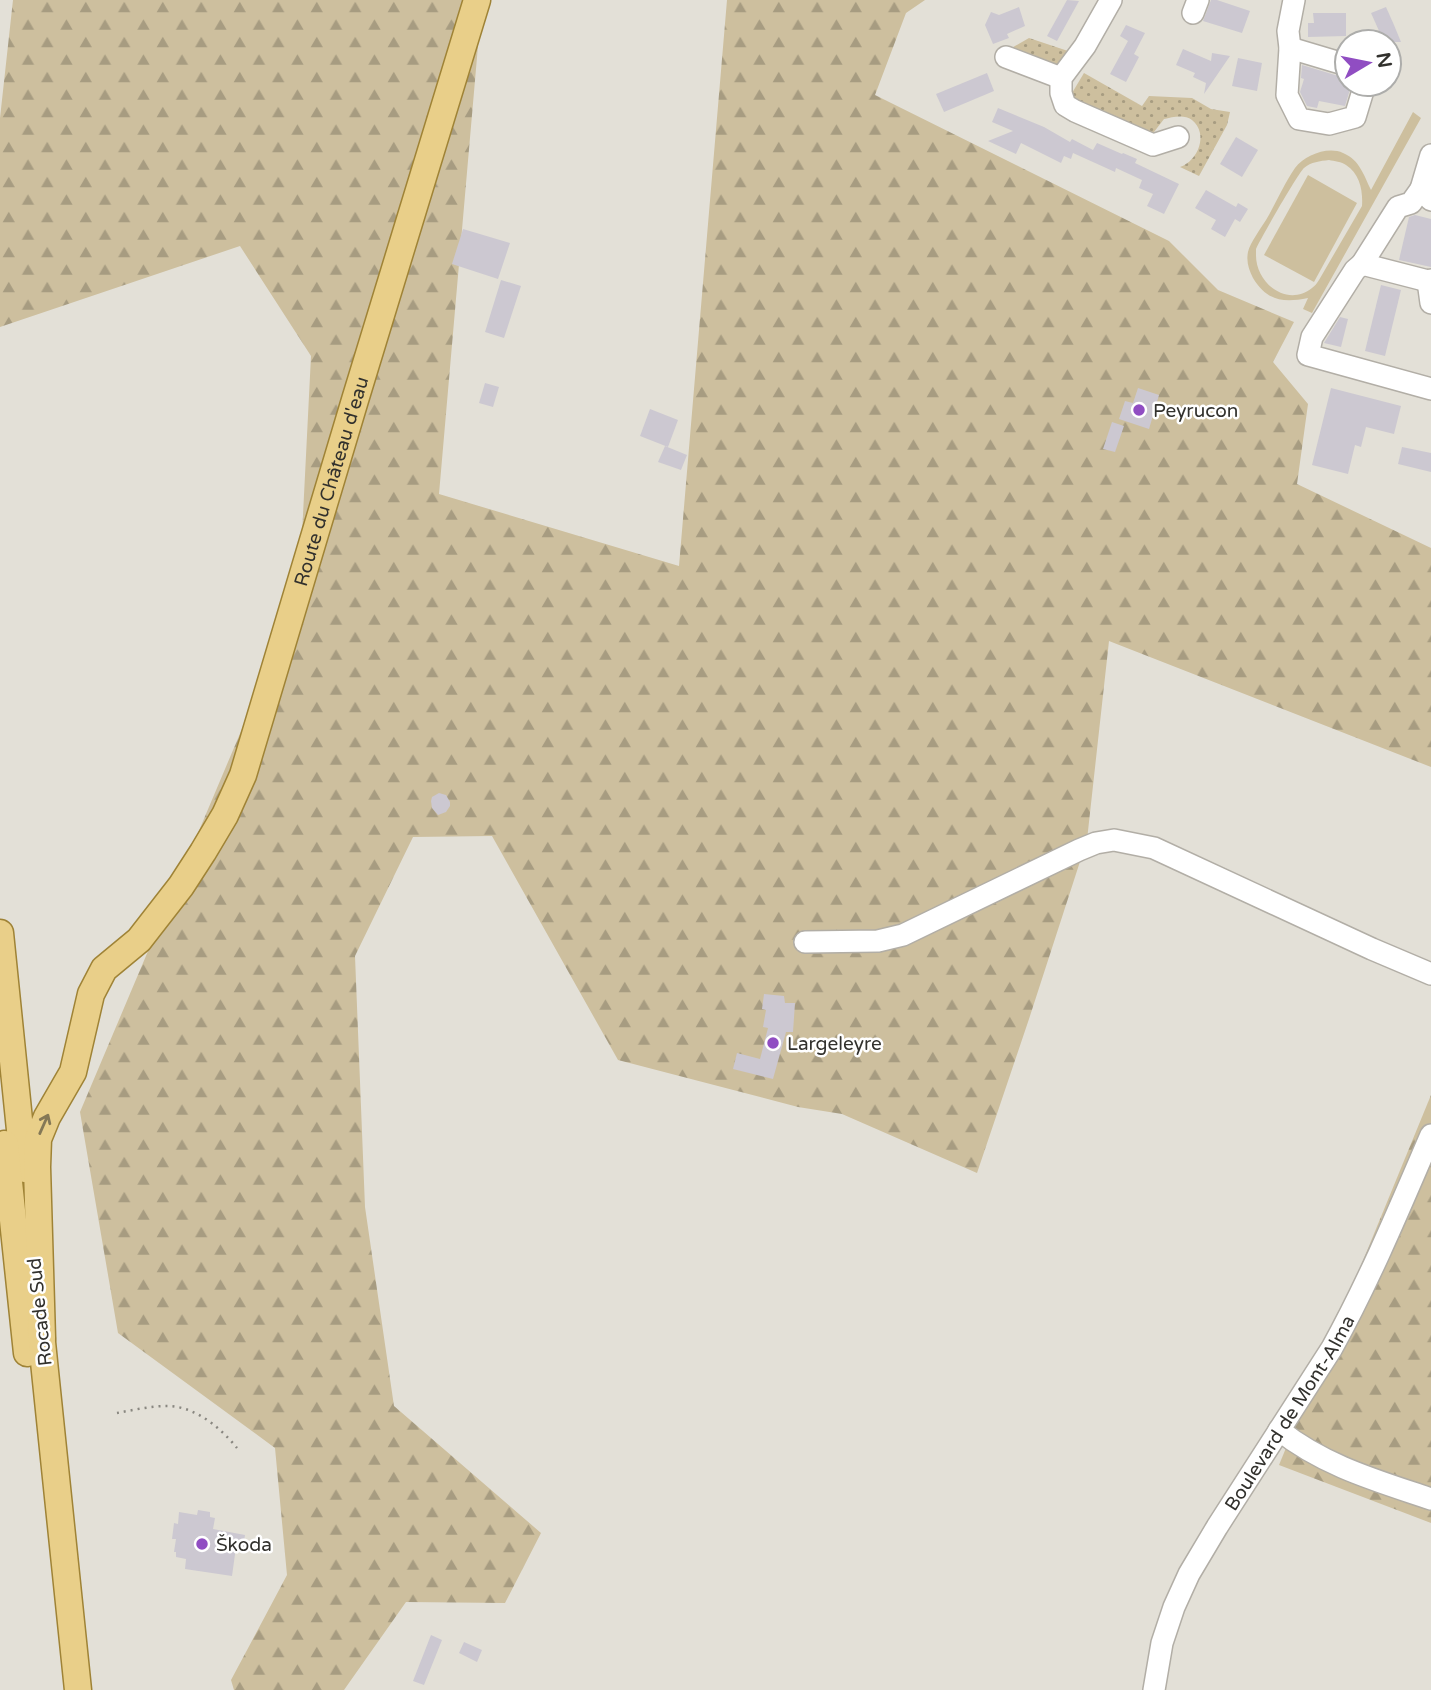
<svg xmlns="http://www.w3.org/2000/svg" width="1431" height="1690" viewBox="0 0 1431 1690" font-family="'Varela Round',sans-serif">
  <defs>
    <pattern id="green-dots" width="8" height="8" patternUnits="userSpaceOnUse" patternTransform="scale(1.75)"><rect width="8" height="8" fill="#cdbf9e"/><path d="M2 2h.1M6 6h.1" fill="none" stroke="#a79c81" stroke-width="1.8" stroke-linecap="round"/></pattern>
    <pattern id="forest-firs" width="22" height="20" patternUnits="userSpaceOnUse" patternTransform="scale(1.75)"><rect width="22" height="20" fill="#cdbf9e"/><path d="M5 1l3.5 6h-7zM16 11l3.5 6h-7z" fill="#a79c81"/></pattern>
  </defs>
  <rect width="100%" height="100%" fill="#e3e0d7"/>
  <g fill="url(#green-dots)">
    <polygon points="1029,38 1074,53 1059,69 1008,50"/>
    <path d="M 1084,73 L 1142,106 L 1149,96 L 1192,98 L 1211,109 L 1230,112 L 1227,125 L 1199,176 L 1180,167 C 1198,161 1209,134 1192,120 C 1184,114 1173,117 1164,119 L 1154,132 L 1146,134 L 1076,102 L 1072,93 Z"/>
  </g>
  <g fill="url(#forest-firs)">
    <polygon points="13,0 482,0 439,494 679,566 727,0 925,0 906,13 875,95 1169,241 1218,290 1294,322 1273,362 1308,404 1297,484 1431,548 1431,767 1109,641 1087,840 1029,1019 977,1173 842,1114 798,1107 618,1060 492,836 413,837 355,956 365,1207 394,1406 541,1533 505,1603 406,1602 344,1690 234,1690 231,1680 287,1575 275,1448 118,1333 80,1112 299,594 311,356 240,246 0,327 0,118"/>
    <polygon points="1431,1095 1431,1523 1279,1465"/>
  </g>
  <g fill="#cdbf9e" fill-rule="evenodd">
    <path d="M 1413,112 L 1421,118 L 1312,313 L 1303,309 L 1308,298 C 1283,303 1267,301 1253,278 C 1249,270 1246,262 1248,252 C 1250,243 1261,228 1266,220 C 1276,203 1284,184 1295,168 C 1305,155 1328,146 1343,153 C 1360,160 1364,176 1371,190 ZM 1329,160 C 1334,161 1342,162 1346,165 C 1360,174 1363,191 1362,206 L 1319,280 C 1317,283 1315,286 1312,288 C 1287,308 1255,283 1256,254 C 1256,253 1256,251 1256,249 C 1259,241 1299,172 1304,168 C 1311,162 1320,161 1329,160 Z"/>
    <polygon points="1308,175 1357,203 1314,282 1264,255"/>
  </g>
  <g fill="#ccc8d1">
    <polygon points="1067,0 1079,1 1057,41 1047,36"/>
    <polygon points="1211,0 1217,0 1250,11 1242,33 1203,21"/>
    <polygon points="1019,7 1025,26 1007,34 1009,38 993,44 985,25 991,12 999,15"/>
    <polygon points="1386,7 1394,25 1401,42 1384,42 1371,13"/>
    <polygon points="1313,13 1346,13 1346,36 1308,37 1308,23 1314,23"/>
    <polygon points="1126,25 1145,33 1134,54 1139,57 1126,82 1110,74 1128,41 1120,36"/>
    <polygon points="1183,49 1211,61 1212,53 1230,56 1204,94 1206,83 1193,77 1195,73 1176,65"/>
    <polygon points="1238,58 1262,63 1257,91 1232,86"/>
    <polygon points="1302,65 1345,78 1343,84 1351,86 1345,106 1319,101 1317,108 1307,106 1300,92 1304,79 1301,78"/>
    <polygon points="987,73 994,91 944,112 936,94"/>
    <polygon points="998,108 1044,127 1070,142 1072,139 1093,150 1097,143 1122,154 1123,153 1137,159 1135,163 1179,184 1164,214 1147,206 1153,194 1139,188 1142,180 1116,168 1115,172 1073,153 1071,159 1064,156 1061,163 1021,143 1016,154 988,141 1013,131 992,122"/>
    <polygon points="1236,137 1258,150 1242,177 1220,164"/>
    <polygon points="1206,190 1236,207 1238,203 1248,209 1240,222 1235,219 1225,237 1211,229 1216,220 1195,208"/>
    <polygon points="1415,215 1431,219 1431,267 1399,260 1409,217"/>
    <polygon points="463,229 510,243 498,279 452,264"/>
    <polygon points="501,280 521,286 504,338 485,332"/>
    <polygon points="1381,285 1401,290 1385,356 1365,351"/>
    <polygon points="1340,317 1348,319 1341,347 1324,343"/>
    <polygon points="485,383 499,387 493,407 479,403"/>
    <polygon points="1138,388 1159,395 1149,429 1119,419 1125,401 1133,403"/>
    <polygon points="1331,388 1401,406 1394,434 1366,427 1361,447 1355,445 1348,474 1312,465"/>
    <polygon points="650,409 678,420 668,447 640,436"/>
    <polygon points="1112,422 1124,426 1115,452 1103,449"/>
    <polygon points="665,446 687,455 681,470 658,462"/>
    <polygon points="1402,447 1431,453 1431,472 1398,464"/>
    <polygon points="439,793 446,795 450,802 450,806 446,812 438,815 432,808 431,801 432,797"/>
    <polygon points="764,994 784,996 785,1003 795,1003 793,1032 786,1032 773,1079 733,1069 737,1053 760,1059 768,1028 763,1027 766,1010 762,1009"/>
    <polygon points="198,1510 210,1512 210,1517 215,1518 213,1529 245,1535 243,1547 236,1547 232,1576 185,1569 186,1559 176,1557 176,1552 174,1552 176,1539 172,1539 174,1523 178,1524 179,1512 197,1515"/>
    <polygon points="431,1635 442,1640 424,1685 413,1681"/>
    <polygon points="464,1642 482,1650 477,1662 459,1653"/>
  </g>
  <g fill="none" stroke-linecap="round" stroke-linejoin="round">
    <g stroke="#b2aea6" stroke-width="24">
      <g id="minor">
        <polyline points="1111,0 1085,46 1061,78 1061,93 1065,105 1075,111 1153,145 1178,137"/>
        <polyline points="1294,0 1288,31 1290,48 1287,95 1299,119 1329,124 1355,117 1365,84"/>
        <polyline points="1193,13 1198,0"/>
        <polyline points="1290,48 1347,65"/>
        <polyline points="1006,57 1061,78"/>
        <polyline points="1421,189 1431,155"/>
        <polyline points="1431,200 1421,189 1411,203 1398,207 1362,264 1428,281 1431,280"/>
        <polyline points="1362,264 1355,270 1312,337 1308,355 1431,389"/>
        <polyline points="1428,281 1431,303"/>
        <polyline points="805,942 878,941 903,935 1079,850 1096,843 1114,840 1154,848 1372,949 1431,974"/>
        <path d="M 1279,1430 C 1324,1466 1378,1481 1431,1499"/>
        <path id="s1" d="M 1154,1690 L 1162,1643 L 1174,1607 L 1189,1574 L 1217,1527 L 1332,1348 C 1370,1279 1400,1207 1431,1135"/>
      </g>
    </g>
    <g stroke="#9f8336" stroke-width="29">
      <g id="major">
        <polyline points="0,933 24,1169"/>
        <polyline points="5,1144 27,1353"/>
        <polyline points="40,1323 78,1690"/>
        <path id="s2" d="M 42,1338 L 37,1167 L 38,1139 L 47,1117 L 73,1072 L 91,994 L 104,969 L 139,940 L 181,886 L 203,852 L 225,815 L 243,775 L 355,400 L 477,0"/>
      </g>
    </g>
    <path stroke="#898780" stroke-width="2.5" stroke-dasharray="2 5" stroke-linecap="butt" d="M 117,1413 C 133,1410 151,1406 167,1406 C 195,1406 221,1428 237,1448"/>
    <use href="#minor" stroke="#fff" stroke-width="21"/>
    <use href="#major" stroke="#e9cf89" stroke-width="26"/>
  </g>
  <defs><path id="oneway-shaft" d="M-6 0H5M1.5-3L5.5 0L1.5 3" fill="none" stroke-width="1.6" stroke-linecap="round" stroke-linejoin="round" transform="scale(1.75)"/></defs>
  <use stroke="#847856" href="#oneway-shaft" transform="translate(44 1124) rotate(-66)"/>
  <g fill="#904dc2" stroke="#fff" stroke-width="2.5">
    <circle cx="1139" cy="410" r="7"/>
    <circle cx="773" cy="1043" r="7"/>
    <circle cx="202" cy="1544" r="7"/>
  </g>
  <g text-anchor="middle" stroke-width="5" stroke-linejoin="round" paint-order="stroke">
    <g font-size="19" fill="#32312d" stroke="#fff" text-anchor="start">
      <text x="1153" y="417">Peyrucon</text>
      <text x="787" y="1050">Largeleyre</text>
      <text x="216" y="1551">Škoda</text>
    </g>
    <g font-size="19" fill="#32312d" stroke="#fff">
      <text dy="7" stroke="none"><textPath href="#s2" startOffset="931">Route du Château d'eau</textPath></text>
      <text transform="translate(39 1312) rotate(-96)" y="7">Rocade Sud</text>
      <text dy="7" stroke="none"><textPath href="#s1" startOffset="312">Boulevard de Mont-Alma</textPath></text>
    </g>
  </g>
  <g transform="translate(1368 63) rotate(80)"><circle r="33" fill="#ffffff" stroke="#adadab" stroke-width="2"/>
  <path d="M0-5L12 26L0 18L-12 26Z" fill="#904dc2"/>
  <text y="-10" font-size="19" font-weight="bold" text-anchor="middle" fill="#32312d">N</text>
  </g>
</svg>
